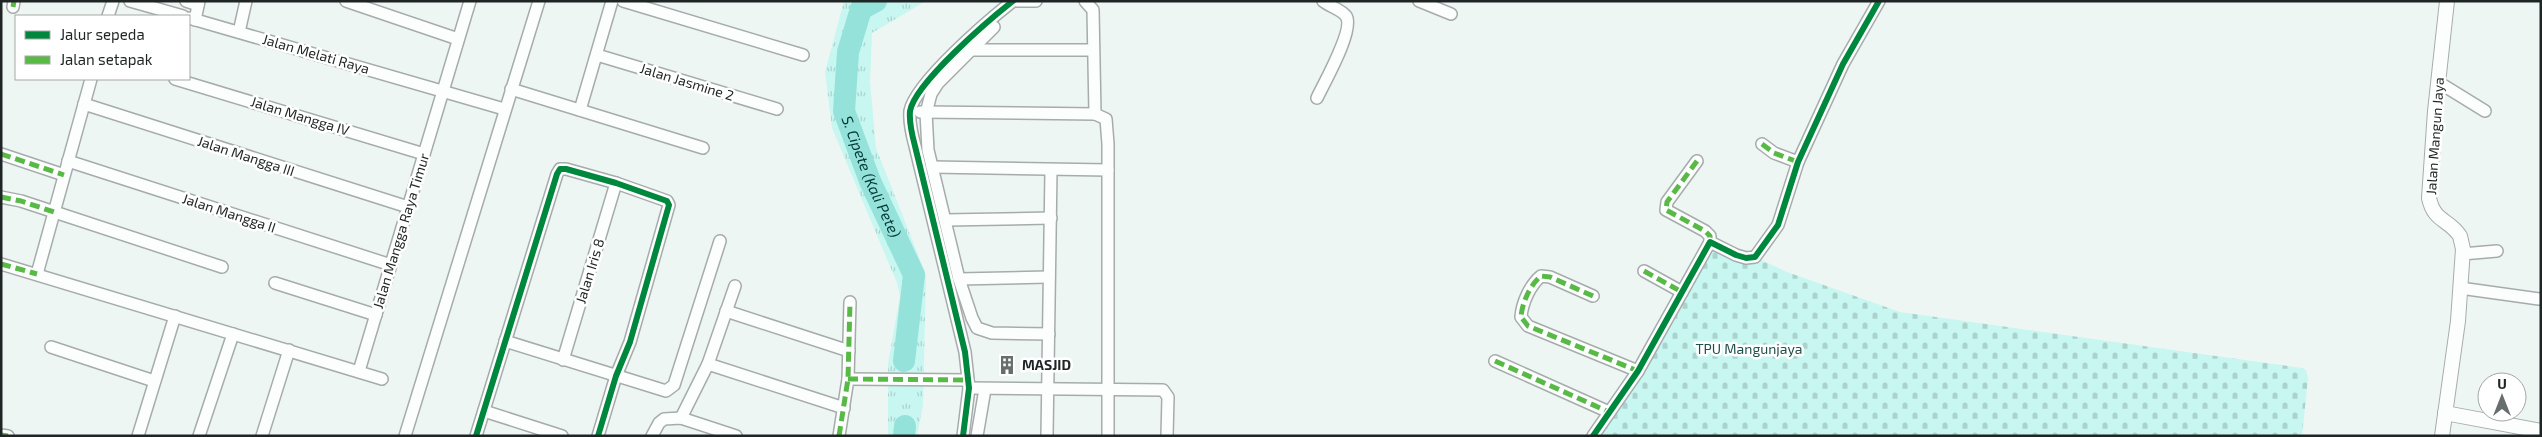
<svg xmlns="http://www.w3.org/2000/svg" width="2542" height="437" viewBox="0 0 2542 437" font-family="'Exo 2',sans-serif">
  <defs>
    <pattern id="grass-tufts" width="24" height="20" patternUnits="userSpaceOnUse" patternTransform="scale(1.25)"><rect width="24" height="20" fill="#c8f6f0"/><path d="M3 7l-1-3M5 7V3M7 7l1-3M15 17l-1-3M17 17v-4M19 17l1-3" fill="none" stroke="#abd3ce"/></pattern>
    <pattern id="cemetery-stones" width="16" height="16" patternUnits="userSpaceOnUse" patternTransform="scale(1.25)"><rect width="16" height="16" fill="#c8f6f0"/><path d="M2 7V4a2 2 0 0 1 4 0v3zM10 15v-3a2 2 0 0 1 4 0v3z" fill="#abd3ce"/></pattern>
  </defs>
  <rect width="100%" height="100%" fill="#eef6f4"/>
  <polygon fill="url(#grass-tufts)" points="844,1 926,1 872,33 870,82 876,148 926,275 923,405 917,436 888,436 888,364 900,296 897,283 832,128 825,72"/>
  <polygon fill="url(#cemetery-stones)" points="1710,242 1755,257 1787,272 1900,312 2302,368 2306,370 2308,378 2302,436 1593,436"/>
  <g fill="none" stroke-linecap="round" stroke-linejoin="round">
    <g stroke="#95e2db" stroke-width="22">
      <path id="s1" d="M 876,1 L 861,9 L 848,52 L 844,111 L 870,181 L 914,275 L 904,361"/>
      <polyline points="904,436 905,426"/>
    </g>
    <g stroke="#a6acab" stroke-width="14">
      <g id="minor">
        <polyline points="130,1 183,16"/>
        <polyline points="186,1 198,5"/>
        <polyline points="346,1 458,39"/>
        <polyline points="623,1 803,55"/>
        <polyline points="1017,1 1036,1"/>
        <polyline points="1085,1 1093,10 1095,114 1106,119 1108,144 1108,436"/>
        <polyline points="1419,1 1451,14"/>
        <polyline points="13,7 14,1"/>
        <polyline points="108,16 113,1"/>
        <polyline points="189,18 504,109"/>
        <polyline points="195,20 199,1"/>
        <polyline points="994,27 938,83 931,94 926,113 928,150 959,279 972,318 977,328 992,333 1049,334"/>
        <polyline points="239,32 246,1"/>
        <polyline points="970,50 1093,50"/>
        <polyline points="597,55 777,109"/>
        <polyline points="175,79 424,154"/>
        <polyline points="2438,82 2485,111"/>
        <polyline points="511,89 703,148"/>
        <path d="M 1317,98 C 1324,83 1355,29 1346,16 C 1342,10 1329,6 1323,1"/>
        <polyline points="84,104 408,207"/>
        <polyline points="580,110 612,1"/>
        <polyline points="920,112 1095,114"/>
        <polyline points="1762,144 1774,153 1798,162"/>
        <polyline points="1,154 64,175"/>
        <polyline points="68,161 391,265"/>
        <polyline points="1697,161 1667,202 1666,210 1705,231 1710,236 1710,242"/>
        <polyline points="932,167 1108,170"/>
        <polyline points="1,197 21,201 222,267"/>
        <polyline points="946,220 1051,218"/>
        <polyline points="2462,254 2497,251"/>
        <polyline points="1,264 382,379"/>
        <polyline points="1644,271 1682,292"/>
        <polyline points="37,274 91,79"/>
        <polyline points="959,279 1048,277"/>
        <polyline points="275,283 376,315"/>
        <polyline points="2460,288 2539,299"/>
        <path d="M 1593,296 L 1550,277 L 1541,276 C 1530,285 1522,303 1521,317 L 1528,326 L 1638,371"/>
        <polyline points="726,311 849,351"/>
        <polyline points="505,341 666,391 674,385 720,241"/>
        <polyline points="51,347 154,381"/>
        <polyline points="563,360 616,183"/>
        <polyline points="1495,361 1609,412"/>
        <polyline points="708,364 844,408"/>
        <polyline points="359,371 470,1"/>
        <polyline points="848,379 968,380"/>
        <polyline points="969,388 1163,390 1168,397 1167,436"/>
        <polyline points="484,411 562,436"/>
        <polyline points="681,418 708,364 735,286"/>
        <polyline points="1,435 8,436"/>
        <polyline points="138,436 175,316"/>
        <polyline points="199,436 233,334"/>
        <polyline points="262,436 289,350"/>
        <polyline points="405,436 539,1"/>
        <polyline points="476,436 557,174 560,169 566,169 616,183 667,201 669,205 630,342 616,376 598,436"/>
        <polyline points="652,436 659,423 664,419 681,418 736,436"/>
        <polyline points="839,436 848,379 850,302"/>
        <path d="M 963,436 L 969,388 L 965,352 L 915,146 C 912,135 909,122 910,111 C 915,83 990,19 1013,1"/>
        <polyline points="977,436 985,389"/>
        <polyline points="1047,436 1051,170"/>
        <polyline points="1593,436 1638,371 1710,242 1736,255 1746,258 1755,257 1778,225 1798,162 1843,64 1879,1"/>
      </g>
    </g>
    <g stroke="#a6acab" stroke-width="16">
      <g id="tertiary">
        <polyline points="2445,413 2541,431"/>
        <path d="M 2442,436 L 2458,321 L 2463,249 L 2460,236 C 2449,219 2434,222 2429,198 L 2435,111 L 2447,1"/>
      </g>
    </g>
    <use href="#minor" stroke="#fcfefd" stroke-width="11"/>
    <use href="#tertiary" stroke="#fcfefd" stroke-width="14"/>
    <g stroke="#58b947" stroke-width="5" stroke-dasharray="10 5" stroke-linecap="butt">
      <polyline points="13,7 14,1"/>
      <polyline points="1762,144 1774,153 1798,162"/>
      <polyline points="1,154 64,175"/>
      <polyline points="1697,161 1667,202 1666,210 1705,231 1710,236 1710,242"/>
      <polyline points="1,197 21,201 54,212"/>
      <polyline points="1,264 37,274"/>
      <polyline points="1644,271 1682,292"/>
      <path d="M 1593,296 L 1550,277 L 1541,276 C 1530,285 1522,303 1521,317 L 1528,326 L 1638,371"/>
      <polyline points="1495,361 1609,412"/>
      <polyline points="848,379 968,380"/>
      <polyline points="1,435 8,436"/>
      <polyline points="839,436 848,379 850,302"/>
    </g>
    <g stroke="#fff" stroke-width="9">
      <g id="cycleway">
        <polyline points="476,436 557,174 560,169 566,169 616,183 667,201 669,205 630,342 616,376 598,436"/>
        <path d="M 963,436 L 969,388 L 965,352 L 915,146 C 912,135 909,122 910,111 C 915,83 990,19 1013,1"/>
        <polyline points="1593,436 1638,371 1710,242 1736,255 1746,258 1755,257 1778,225 1798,162 1843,64 1879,1"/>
      </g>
    </g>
    <use href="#cycleway" stroke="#00873e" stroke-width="6"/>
  </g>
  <defs>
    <g id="building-bare" transform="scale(1.5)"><path d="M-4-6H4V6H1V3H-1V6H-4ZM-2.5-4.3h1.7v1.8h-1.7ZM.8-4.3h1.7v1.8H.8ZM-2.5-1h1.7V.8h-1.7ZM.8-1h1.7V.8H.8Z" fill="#676e6d" stroke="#fff" stroke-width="2.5" paint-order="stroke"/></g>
  </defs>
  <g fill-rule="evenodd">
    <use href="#building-bare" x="1007" y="365"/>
  </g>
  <g text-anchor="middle" stroke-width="5" stroke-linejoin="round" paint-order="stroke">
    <g font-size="14" fill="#1f2424" stroke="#fff">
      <text transform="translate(316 54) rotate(16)" y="5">Jalan Melati Raya</text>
      <text transform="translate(687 82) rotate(17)" y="5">Jalan Jasmine 2</text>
      <text transform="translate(300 116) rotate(17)" y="5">Jalan Mangga IV</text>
      <text transform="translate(2435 136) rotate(-86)" y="5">Jalan Mangun Jaya</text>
      <text transform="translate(246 156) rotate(18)" y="5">Jalan Mangga III</text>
      <text transform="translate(229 213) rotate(18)" y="5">Jalan Mangga II</text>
      <text transform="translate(401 231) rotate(-73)" y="5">Jalan Mangga Raya Timur</text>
      <text transform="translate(590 271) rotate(-73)" y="5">Jalan Iris 8</text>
    </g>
    <g font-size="14" fill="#1f4f4b" stroke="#fff">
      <text x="1749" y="354">TPU Mangunjaya</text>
    </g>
    <g font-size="14" font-weight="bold" fill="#1f2424" stroke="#fff" text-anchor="start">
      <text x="1022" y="370">MASJID</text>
    </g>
    <g font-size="15" font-style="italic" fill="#013733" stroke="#fff">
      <text dy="5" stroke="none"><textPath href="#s1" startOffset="192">S. Cipete (Kali Pete)</textPath></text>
    </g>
  </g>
  <rect width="2542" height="437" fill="none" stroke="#1f2424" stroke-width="5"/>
  <rect x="15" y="15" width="175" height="65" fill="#ffffff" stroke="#a5a7a7"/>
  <rect x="25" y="31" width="25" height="8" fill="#00873e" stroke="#a5a7a7"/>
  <text x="60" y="40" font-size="15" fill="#1f2424">Jalur sepeda</text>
  <rect x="25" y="56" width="25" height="8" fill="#58b947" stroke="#a5a7a7"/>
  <text x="60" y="65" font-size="15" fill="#1f2424">Jalan setapak</text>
  <g transform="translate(2502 397)"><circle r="24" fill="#ffffff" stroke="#a5a7a7"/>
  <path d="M0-4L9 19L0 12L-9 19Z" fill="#676e6d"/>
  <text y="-8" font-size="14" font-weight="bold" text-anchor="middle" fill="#1f2424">U</text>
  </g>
</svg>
